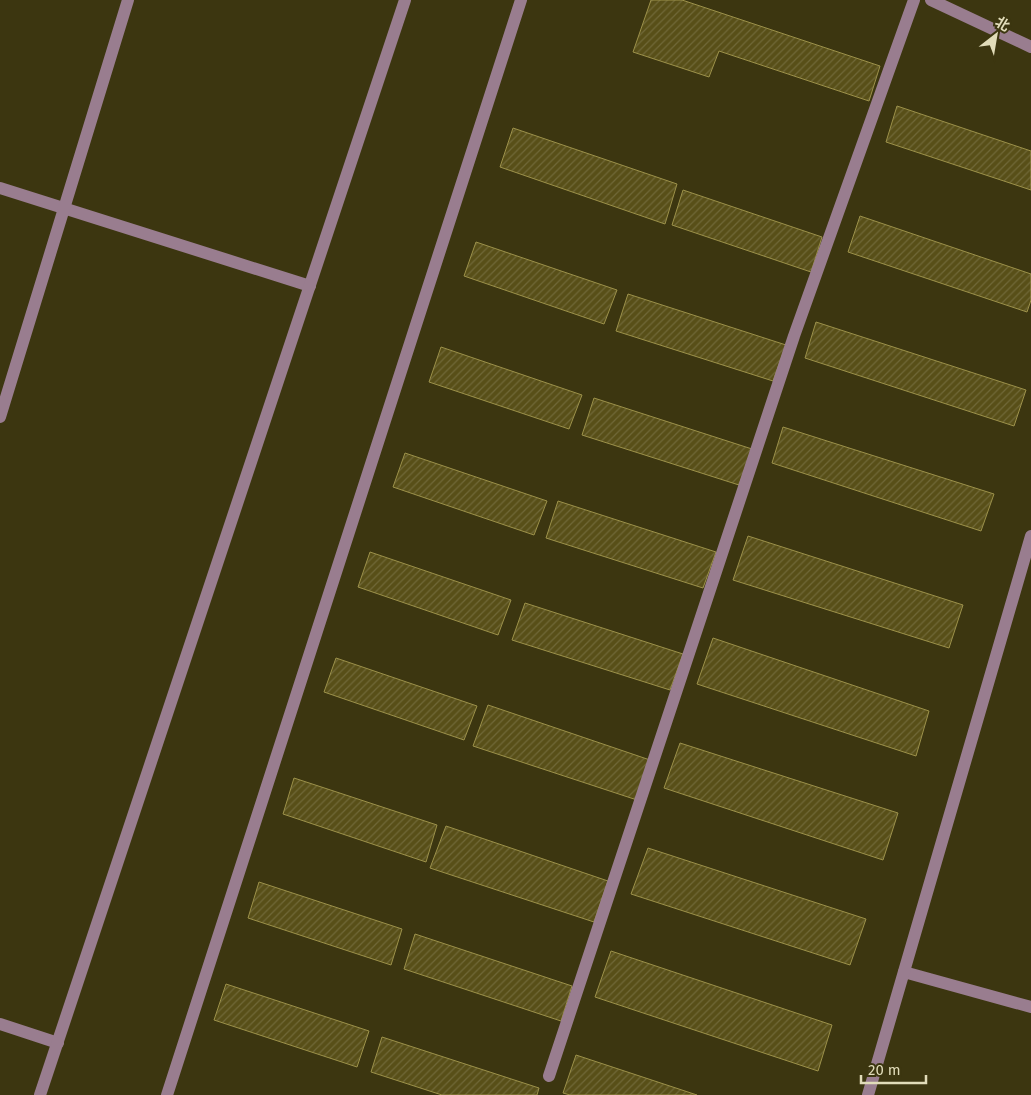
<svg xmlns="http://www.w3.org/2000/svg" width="1031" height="1095" viewBox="0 0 1031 1095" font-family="'Fira Sans','Noto Sans SC',sans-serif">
  <defs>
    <pattern id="building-hatch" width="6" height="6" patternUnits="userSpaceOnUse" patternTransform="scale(1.25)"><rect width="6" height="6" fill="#584f18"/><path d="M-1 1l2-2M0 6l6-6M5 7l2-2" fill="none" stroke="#706838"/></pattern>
  </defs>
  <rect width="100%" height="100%" fill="#3c3610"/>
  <g fill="url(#building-hatch)" stroke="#9c914a">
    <polygon points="651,0 682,0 880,66 869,101 719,51 709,77 633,52"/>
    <polygon points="897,106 1031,151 1031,190 886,142"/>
    <polygon points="513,128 677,184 665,224 500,167"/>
    <polygon points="683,190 822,237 811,272 672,225"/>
    <polygon points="860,216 1031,274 1031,300 1027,312 848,252"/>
    <polygon points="476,242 617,290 604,324 464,276"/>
    <polygon points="628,294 786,345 773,381 616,331"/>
    <polygon points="816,322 1026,390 1014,426 805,358"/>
    <polygon points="441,347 582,395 569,429 429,382"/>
    <polygon points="594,398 752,449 739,485 582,435"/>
    <polygon points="783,427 994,494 981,531 772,463"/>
    <polygon points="405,453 547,501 534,535 393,487"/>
    <polygon points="558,501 716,552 703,588 546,538"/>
    <polygon points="748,536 963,605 949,648 733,580"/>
    <polygon points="370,552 511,600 498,635 358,587"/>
    <polygon points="525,603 683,654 670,690 512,640"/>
    <polygon points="713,638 929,711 916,756 697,684"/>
    <polygon points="336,658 477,706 464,740 324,692"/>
    <polygon points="488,705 650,760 637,800 473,746"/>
    <polygon points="680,743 898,813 883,860 664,788"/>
    <polygon points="294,778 437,825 426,862 283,814"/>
    <polygon points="446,826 608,881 594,922 430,868"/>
    <polygon points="648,848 866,919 850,965 631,894"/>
    <polygon points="259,882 402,929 391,965 248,918"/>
    <polygon points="415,934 572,986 561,1021 404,969"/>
    <polygon points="611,951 832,1025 818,1071 595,997"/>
    <polygon points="226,984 369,1031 357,1067 214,1020"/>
    <polygon points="382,1037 539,1088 537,1095 442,1095 371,1072"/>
    <polygon points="576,1055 697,1095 570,1095 563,1093"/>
  </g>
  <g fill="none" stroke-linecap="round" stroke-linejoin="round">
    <g stroke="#997d8f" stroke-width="12">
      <polyline points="931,0 1031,47"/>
      <polyline points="0,188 310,286"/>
      <polyline points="0,417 128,0"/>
      <polyline points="904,972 1031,1007"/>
      <polyline points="0,1024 58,1043"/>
      <polyline points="549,1076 794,336 914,0"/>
      <polyline points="40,1095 405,0"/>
      <polyline points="167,1095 521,0"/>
      <polyline points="868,1095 1031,536"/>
    </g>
  </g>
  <g transform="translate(996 35) rotate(31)" stroke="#3c3610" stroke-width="4" paint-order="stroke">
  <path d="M0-4L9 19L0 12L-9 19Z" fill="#e1dcb9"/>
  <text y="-8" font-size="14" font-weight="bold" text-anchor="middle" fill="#e1dcb9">北</text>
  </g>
  <path d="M861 1075v8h65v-8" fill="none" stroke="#e1dcb9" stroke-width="2.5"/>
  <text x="868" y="1075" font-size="15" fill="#e1dcb9" stroke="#3c3610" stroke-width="4" paint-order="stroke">20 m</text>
</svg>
